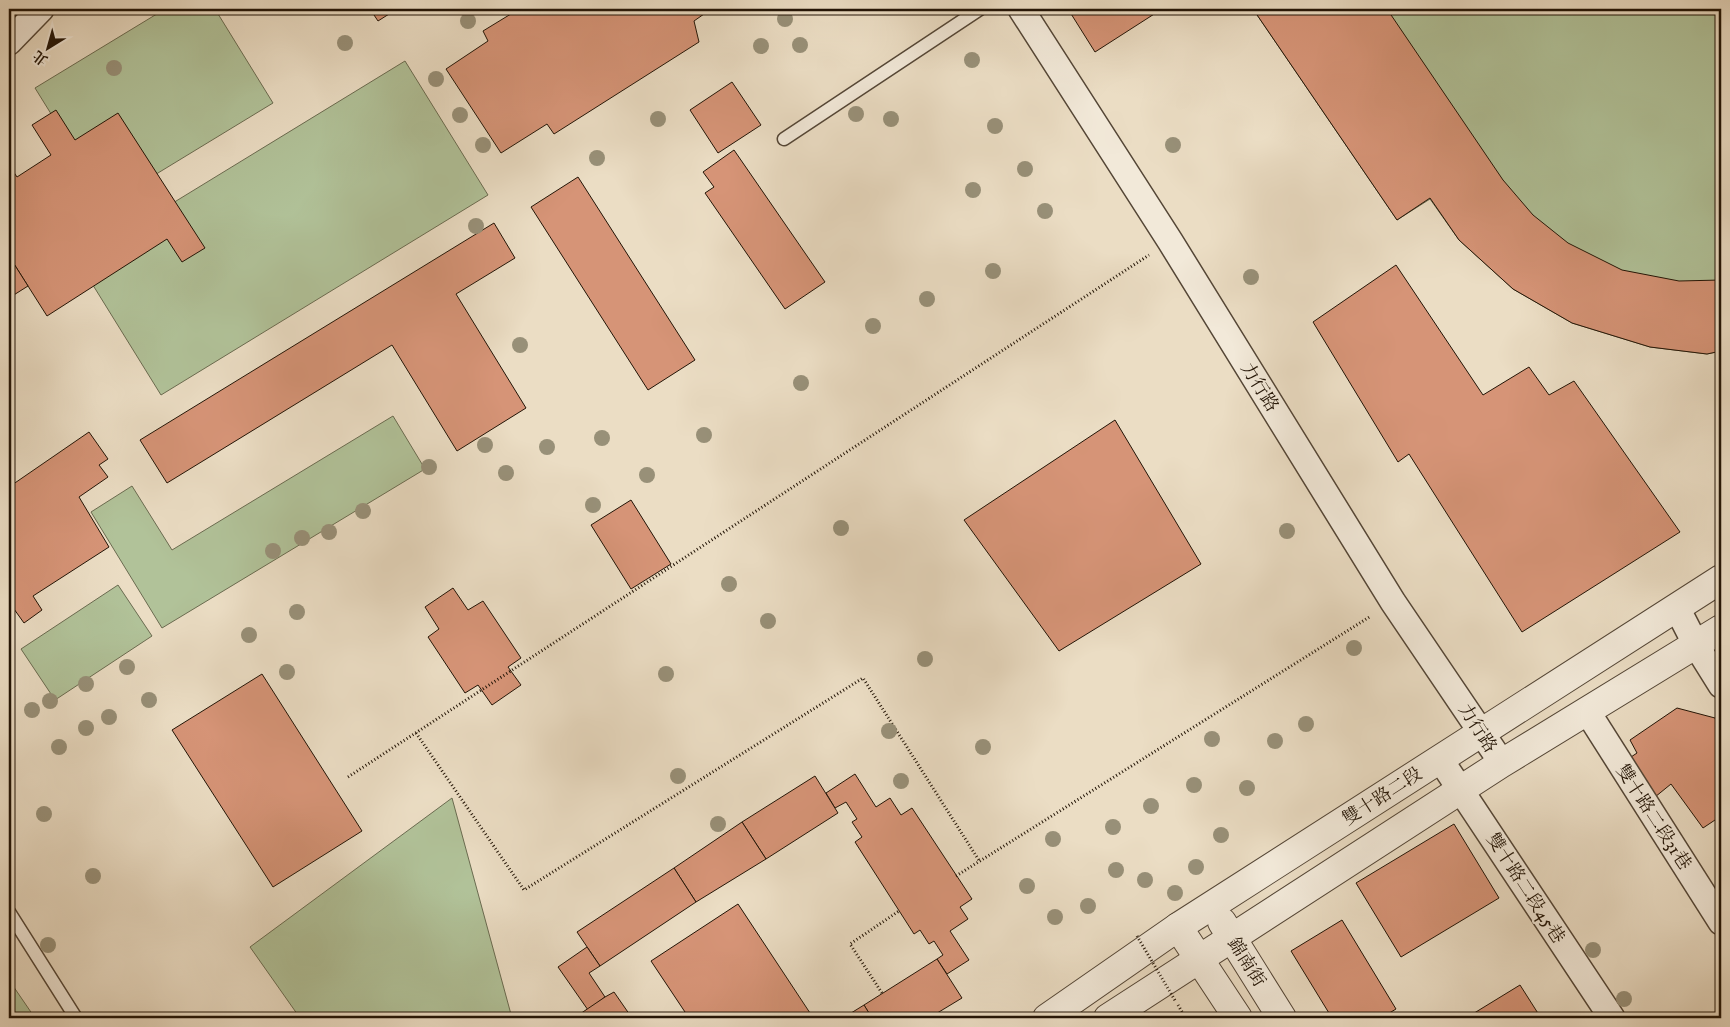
<svg xmlns="http://www.w3.org/2000/svg" width="1730" height="1027" viewBox="0 0 1730 1027" font-family="'IM FELL DW Pica','Noto Serif TC',serif">
  <rect width="100%" height="100%" fill="#ebddc4"/>
  <filter id="stains"><feTurbulence type="fractalNoise" baseFrequency=".004" numOctaves="4"/><feColorMatrix values="0 0 0 0 .2 0 0 0 0 .09 0 0 0 0 .02 0 0 0 .5 -.17"/></filter>
  <radialGradient id="worn" r=".72"><stop offset=".6" stop-color="#630" stop-opacity="0"/><stop offset="1" stop-color="#630" stop-opacity=".3"/></radialGradient>
  <g fill="#b1c299" stroke="#6a6b50">
    <polygon points="165,9 215,9 273,103 107,204 35,88"/>
    <polygon points="1253,9 1721,9 1721,351 1707,354 1650,347 1572,323 1513,289 1459,240 1430,199 1397,220"/>
    <polygon points="405,61 488,195 161,395 78,261"/>
    <polygon points="393,416 425,469 162,628 91,512 132,486 172,550"/>
    <polygon points="118,585 152,636 55,700 21,649"/>
    <polygon points="452,798 512,1018 300,1018 250,947"/>
    <polygon points="9,980 35,1018 9,1018"/>
  </g>
  <g fill="#d69477" stroke="#221406">
    <polygon points="370,9 397,9 378,21"/>
    <polygon points="519,9 702,9 704,14 694,21 699,42 554,134 547,124 501,153 446,69 488,41 483,31"/>
    <polygon points="1068,9 1162,9 1095,52"/>
    <polygon points="1253,9 1387,9 1503,180 1533,215 1568,243 1622,270 1679,281 1721,280 1721,351 1707,354 1650,347 1572,323 1513,289 1459,240 1430,198 1397,220"/>
    <polygon points="732,82 761,125 718,153 690,110"/>
    <polygon points="56,110 75,140 118,113 205,248 182,262 167,239 47,316 9,256 9,165 17,177 51,155 32,125"/>
    <polygon points="734,150 825,282 785,309 705,193 714,187 703,172"/>
    <polygon points="578,177 695,360 648,390 531,207"/>
    <polygon points="494,223 515,258 456,294 526,408 457,451 392,345 167,483 140,440"/>
    <polygon points="9,256 28,286 9,298"/>
    <polygon points="1396,265 1483,395 1529,367 1549,395 1574,381 1680,532 1522,632 1409,454 1398,462 1313,322"/>
    <polygon points="1115,420 1201,564 1059,651 964,520"/>
    <polygon points="89,432 108,459 99,465 108,477 79,497 109,547 33,596 42,610 24,623 14,609 9,613 9,540 13,537 9,530 9,487"/>
    <polygon points="631,500 671,564 631,589 591,525"/>
    <polygon points="453,588 468,610 483,601 521,658 508,667 521,685 492,705 478,685 465,693 428,637 439,629 425,607"/>
    <polygon points="262,674 362,831 273,887 172,730"/>
    <polygon points="1677,708 1715,718 1721,728 1721,816 1703,828 1671,784 1655,797 1628,759 1637,753 1630,740"/>
    <polygon points="855,774 876,807 890,798 901,815 912,808 972,899 960,907 968,919 950,931 969,960 947,974 937,959 943,955 934,941 929,944 920,930 914,934 855,842 862,837 852,822 857,819 846,802 835,808 826,793"/>
    <polygon points="815,776 838,813 766,859 742,822"/>
    <polygon points="742,822 766,859 696,902 674,868"/>
    <polygon points="1454,824 1499,898 1401,957 1356,883"/>
    <polygon points="674,868 696,902 600,966 577,932"/>
    <polygon points="738,904 812,1016 809,1018 689,1018 651,961"/>
    <polygon points="1342,920 1396,1009 1381,1018 1332,1018 1291,951"/>
    <polygon points="587,947 600,966 589,973 605,997 588,1010 558,967"/>
    <polygon points="937,959 962,998 929,1018 872,1018 864,1005"/>
    <polygon points="1520,985 1541,1018 1473,1018 1471,1015"/>
    <polygon points="614,992 632,1018 574,1018 605,997"/>
    <polygon points="864,1005 872,1018 843,1018"/>
  </g>
  <g fill="none" stroke-linecap="round" stroke-linejoin="round">
    <g stroke="#544636" stroke-width="15">
      <g id="service">
        <polyline points="784,139 980,9"/>
        <polyline points="9,912 76,1018"/>
      </g>
    </g>
    <g stroke="#544636" stroke-width="28">
      <g id="minor">
        <polyline points="1021,9 1170,241 1393,602 1502,763"/>
        <polyline points="9,42 41,9"/>
        <polyline points="1677,608 1696,645 1721,685"/>
        <polyline points="1587,711 1721,922"/>
        <polyline points="1440,759 1612,1018"/>
      </g>
    </g>
    <g stroke="#544636" stroke-width="30">
      <g id="tertiary">
        <polyline points="1222,922 1282,1018"/>
        <polyline points="1178,927 1238,1018"/>
        <polyline points="1047,1018 1178,927 1721,579"/>
        <polyline points="1108,1018 1502,763 1721,629"/>
      </g>
    </g>
    <g stroke="#221406" stroke-width="3" stroke-dasharray="1 2.5" stroke-linecap="butt">
      <polyline points="416,733 524,890 863,678 980,862"/>
      <polyline points="348,777 1149,255"/>
      <polyline points="956,876 1371,616"/>
      <polyline points="882,993 850,944 899,911"/>
      <polyline points="1178,1005 1185,1017"/>
    </g>
    <use href="#service" stroke="#f2e9d9" stroke-width="12"/>
    <use href="#minor" stroke="#f2e9d9" stroke-width="25"/>
    <use href="#tertiary" stroke="#f2e9d9" stroke-width="28"/>
    <polyline stroke="#221406" stroke-width="3" stroke-dasharray="1 2.5" stroke-linecap="butt" points="1137,936 1176,1002"/>
  </g>
  <g fill="#989078">
    <circle cx="785" cy="19" r="8"/>
    <circle cx="468" cy="21" r="8"/>
    <circle cx="345" cy="43" r="8"/>
    <circle cx="800" cy="45" r="8"/>
    <circle cx="761" cy="46" r="8"/>
    <circle cx="972" cy="60" r="8"/>
    <circle cx="114" cy="68" r="8"/>
    <circle cx="436" cy="79" r="8"/>
    <circle cx="856" cy="114" r="8"/>
    <circle cx="460" cy="115" r="8"/>
    <circle cx="658" cy="119" r="8"/>
    <circle cx="891" cy="119" r="8"/>
    <circle cx="995" cy="126" r="8"/>
    <circle cx="483" cy="145" r="8"/>
    <circle cx="1173" cy="145" r="8"/>
    <circle cx="597" cy="158" r="8"/>
    <circle cx="1025" cy="169" r="8"/>
    <circle cx="973" cy="190" r="8"/>
    <circle cx="1045" cy="211" r="8"/>
    <circle cx="476" cy="226" r="8"/>
    <circle cx="993" cy="271" r="8"/>
    <circle cx="1251" cy="277" r="8"/>
    <circle cx="927" cy="299" r="8"/>
    <circle cx="873" cy="326" r="8"/>
    <circle cx="520" cy="345" r="8"/>
    <circle cx="801" cy="383" r="8"/>
    <circle cx="704" cy="435" r="8"/>
    <circle cx="602" cy="438" r="8"/>
    <circle cx="485" cy="445" r="8"/>
    <circle cx="547" cy="447" r="8"/>
    <circle cx="429" cy="467" r="8"/>
    <circle cx="506" cy="473" r="8"/>
    <circle cx="647" cy="475" r="8"/>
    <circle cx="593" cy="505" r="8"/>
    <circle cx="363" cy="511" r="8"/>
    <circle cx="841" cy="528" r="8"/>
    <circle cx="1287" cy="531" r="8"/>
    <circle cx="329" cy="532" r="8"/>
    <circle cx="302" cy="538" r="8"/>
    <circle cx="273" cy="551" r="8"/>
    <circle cx="729" cy="584" r="8"/>
    <circle cx="297" cy="612" r="8"/>
    <circle cx="768" cy="621" r="8"/>
    <circle cx="249" cy="635" r="8"/>
    <circle cx="1354" cy="648" r="8"/>
    <circle cx="925" cy="659" r="8"/>
    <circle cx="127" cy="667" r="8"/>
    <circle cx="287" cy="672" r="8"/>
    <circle cx="666" cy="674" r="8"/>
    <circle cx="86" cy="684" r="8"/>
    <circle cx="149" cy="700" r="8"/>
    <circle cx="50" cy="701" r="8"/>
    <circle cx="32" cy="710" r="8"/>
    <circle cx="109" cy="717" r="8"/>
    <circle cx="1306" cy="724" r="8"/>
    <circle cx="86" cy="728" r="8"/>
    <circle cx="889" cy="731" r="8"/>
    <circle cx="1212" cy="739" r="8"/>
    <circle cx="1275" cy="741" r="8"/>
    <circle cx="59" cy="747" r="8"/>
    <circle cx="983" cy="747" r="8"/>
    <circle cx="678" cy="776" r="8"/>
    <circle cx="901" cy="781" r="8"/>
    <circle cx="1194" cy="785" r="8"/>
    <circle cx="1247" cy="788" r="8"/>
    <circle cx="1151" cy="806" r="8"/>
    <circle cx="44" cy="814" r="8"/>
    <circle cx="718" cy="824" r="8"/>
    <circle cx="1113" cy="827" r="8"/>
    <circle cx="1221" cy="835" r="8"/>
    <circle cx="1053" cy="839" r="8"/>
    <circle cx="1196" cy="867" r="8"/>
    <circle cx="1116" cy="870" r="8"/>
    <circle cx="93" cy="876" r="8"/>
    <circle cx="1145" cy="880" r="8"/>
    <circle cx="1027" cy="886" r="8"/>
    <circle cx="1175" cy="893" r="8"/>
    <circle cx="1088" cy="906" r="8"/>
    <circle cx="1055" cy="917" r="8"/>
    <circle cx="48" cy="945" r="8"/>
    <circle cx="1593" cy="950" r="8"/>
    <circle cx="1624" cy="999" r="8"/>
  </g>
  <g text-anchor="middle" stroke-width="4.5" stroke-linejoin="round" paint-order="stroke">
    <g font-size="18" fill="#221406" stroke="#f2e9d9">
      <text transform="translate(1260 387) rotate(58)" y="6">力行路</text>
      <text transform="translate(1478 728) rotate(57)" y="6">力行路</text>
      <text transform="translate(1382 796) rotate(-33)" y="6">雙十路二段</text>
      <text transform="translate(1654 817) rotate(57)" y="6">雙十路二段31巷</text>
      <text transform="translate(1526 888) rotate(57)" y="6">雙十路二段45巷</text>
      <text transform="translate(1247 962) rotate(58)" y="6">錦南街</text>
    </g>
  </g>
  <rect width="1730" height="1027" fill="none" stroke="#ebddc4" stroke-width="30"/>
  <rect x="10" y="10" width="1710" height="1007" fill="none" stroke="#221406" stroke-width="2.5"/>
  <rect x="15" y="15" width="1700" height="997" fill="none" stroke="#221406"/>
  <g transform="translate(48 48) rotate(217)" stroke="#f2e9d9" stroke-width="4" paint-order="stroke">
  <path d="M0-4L9 19L0 12L-9 19Z" fill="#221406"/>
  <text y="-8" font-size="14" font-weight="bold" text-anchor="middle" fill="#221406">北</text>
  </g>
  <rect width="100%" height="100%" filter="url(#stains)"/>
  <rect width="100%" height="100%" fill="url(#worn)"/>
</svg>
